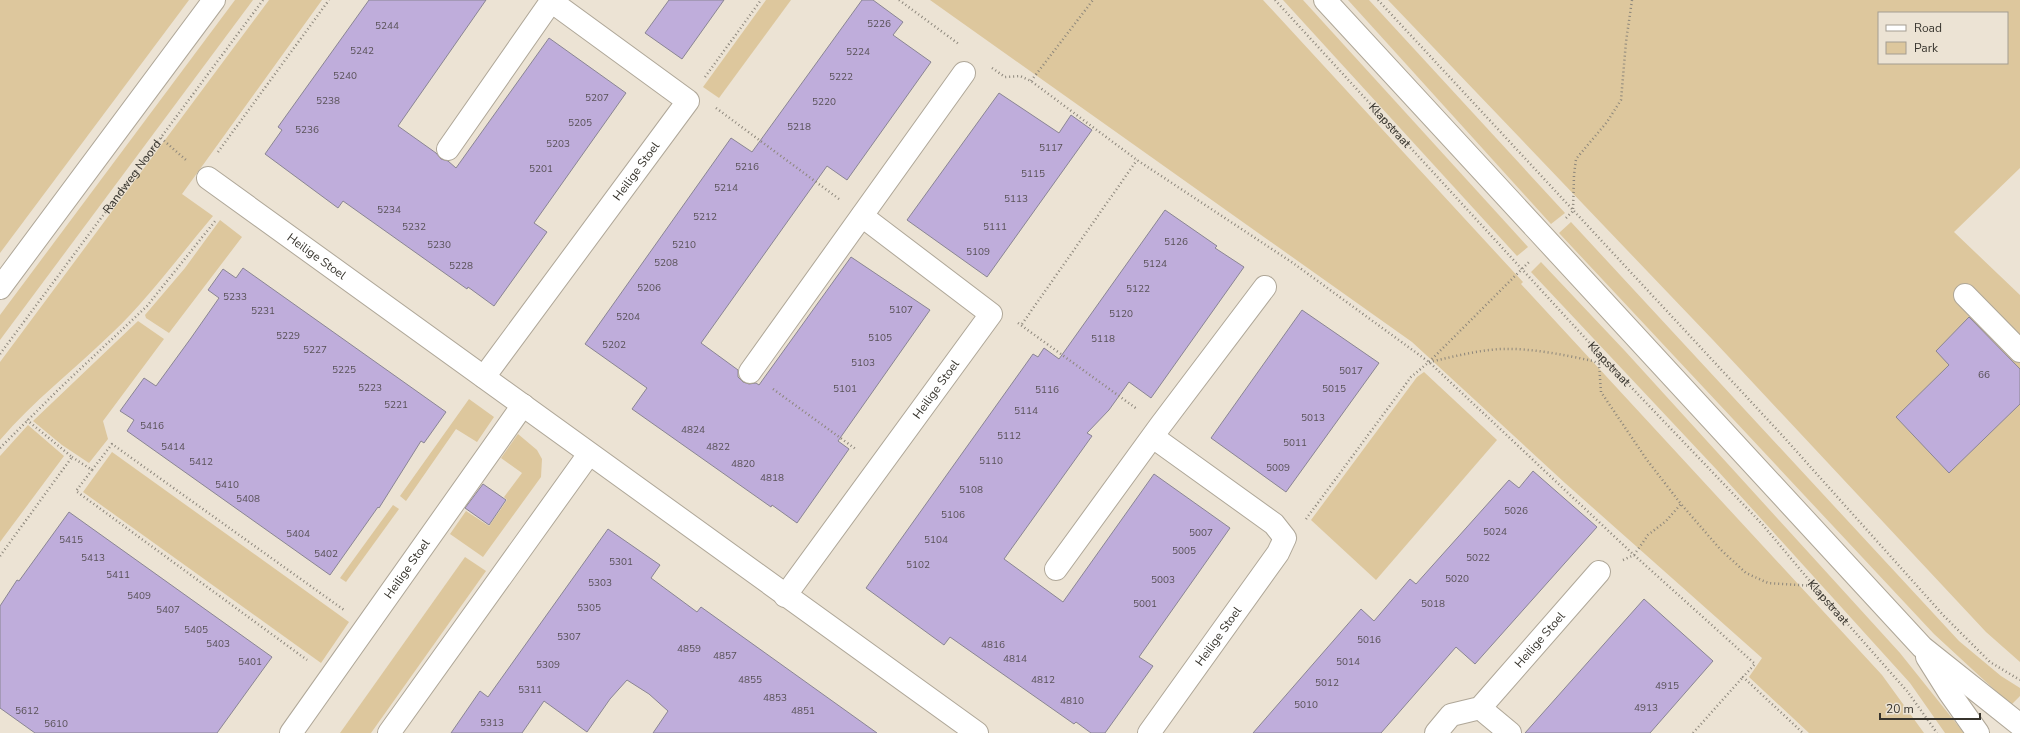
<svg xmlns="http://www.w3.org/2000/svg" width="2020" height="733" viewBox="0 0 2020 733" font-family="'Nunito Sans',sans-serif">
  <rect width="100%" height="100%" fill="#ece3d4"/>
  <g fill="#ddc79d" fill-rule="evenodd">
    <polygon points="0,0 189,0 0,253"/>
    <polygon points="235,0 253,0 0,340 0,315"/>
    <path d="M 269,0 L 322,0 L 182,194 L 213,216 C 180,255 149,298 112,333 C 75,369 33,401 0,440 L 0,362 Z"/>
    <polygon points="766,0 791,0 719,98 703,87"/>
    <polygon points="930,0 1263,0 1523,282 1521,284 1882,675 1924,733 1809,733 1749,677 1762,658 1565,483 1412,342"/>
    <polygon points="1283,0 1303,0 1528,247 1517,256"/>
    <polygon points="1348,0 1369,0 1565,213 1551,224"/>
    <path d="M 1388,0 L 2020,0 L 2020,168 L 1954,232 L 2020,295 L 2020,662 L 1986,632 L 1713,340 ZM 1879,13 L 2007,13 L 2007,63 L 1879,63 Z"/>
    <polygon points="220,220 242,237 169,333 146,318 145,315 185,268"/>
    <polygon points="1571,222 1959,641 2001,676 2020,688 2020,696 2011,705 1934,634 1559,233"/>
    <polygon points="1541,262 1625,351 1900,653 1964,733 1945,733 1910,683 1717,470 1531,272"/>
    <polygon points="138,321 164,339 103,421 108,439 89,463 62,445 33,421"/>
    <polygon points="1424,372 1497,440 1376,580 1311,520 1417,377"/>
    <polygon points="469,399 494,417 477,442 456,429 406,501 400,496"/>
    <polygon points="28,425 64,456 0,542 0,456"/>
    <polygon points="518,434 537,450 542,459 541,477 483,557 450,534 466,511 489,526 507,500 504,497 522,473 501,458"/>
    <polygon points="112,452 349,622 321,663 83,492"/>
    <polygon points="393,505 399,509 346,582 340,578"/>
    <polygon points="465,557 486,571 371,733 340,733"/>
  </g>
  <g fill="#bfaddb" stroke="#8a8593">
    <polygon points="369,0 486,0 398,126 436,153 441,159 448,161 456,168 549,38 626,93 534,223 547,232 494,306 468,287 467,289 343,201 338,208 265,154 282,130 278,127"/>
    <polygon points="669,0 724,0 682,59 645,33"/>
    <polygon points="862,0 873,0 903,22 893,35 931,62 847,180 827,166 701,343 738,370 738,377 743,382 749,384 756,383 759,385 851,257 930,310 838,441 849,449 797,523 772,505 771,507 632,409 647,388 585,344 731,138 752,152"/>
    <polygon points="999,93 1059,133 1071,115 1092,130 987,277 907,220"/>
    <polygon points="1165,210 1217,246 1215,248 1244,267 1151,398 1129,382 1109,410 1087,433 1092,436 1004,559 1063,602 1154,474 1230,528 1139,657 1153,666 1105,733 1091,733 1076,722 1074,724 950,637 944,645 866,588 1033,354 1038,357 1044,348 1059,359"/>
    <polygon points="243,268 446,412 424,443 421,441 379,508 378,507 330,575 127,431 134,420 120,411 144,378 156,386 191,338 219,298 208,290 223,269 236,278"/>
    <polygon points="1302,310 1379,363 1286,492 1211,438"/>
    <polygon points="1969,317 2020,369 2020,404 1949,473 1896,417 1949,365 1936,351"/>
    <polygon points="1533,471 1597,527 1475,664 1456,647 1381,733 1253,733 1361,609 1374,621 1410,579 1416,584 1509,480 1519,488"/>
    <polygon points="483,484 506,500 489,525 465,508"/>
    <polygon points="69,512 272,657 217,733 35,733 0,708 0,606 17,580 19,581"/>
    <polygon points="608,529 660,565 651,578 697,612 701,607 877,733 653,733 668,711 649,694 627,680 610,699 587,732 544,701 522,733 451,733 480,691 488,697"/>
    <polygon points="1644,599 1713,661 1650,733 1525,733"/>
  </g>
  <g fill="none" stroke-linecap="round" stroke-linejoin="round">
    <g stroke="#afa798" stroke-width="24">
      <g id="minor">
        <polyline points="1325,0 1922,647 2020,725"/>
        <polyline points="448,149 552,0"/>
        <path id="s3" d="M 208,178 L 977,733"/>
        <polyline points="1965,295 2020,351"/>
        <polyline points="750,372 964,73"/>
        <path id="s4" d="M 484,377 L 688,101 L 551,1"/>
        <polyline points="1056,569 1160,426 1265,287"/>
        <path id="s5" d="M 785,596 L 991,314 L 862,216"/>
        <polyline points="1927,657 1949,692 1978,733"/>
        <polyline points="1480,708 1510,733"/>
        <path id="s6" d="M 291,733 L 523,405"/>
        <polyline points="389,733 589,454"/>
        <path id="s7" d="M 1149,733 L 1278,553 L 1285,538 L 1274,524 L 1153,437"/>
        <path id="s8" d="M 1436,733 L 1451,715 L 1480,708 L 1599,572"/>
      </g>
    </g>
    <g stroke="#afa798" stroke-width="24">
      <polyline id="major" points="0,288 214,0"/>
    </g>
    <g stroke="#8c867b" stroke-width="2.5" stroke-dasharray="1 3" stroke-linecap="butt">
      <polyline points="899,0 960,45"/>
      <path id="s1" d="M 1275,0 L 1608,363 L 1762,524 L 1814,586 L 1907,691 L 1937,733"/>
      <polyline points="1378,0 1781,434 1944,616 1990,662 2020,680"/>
      <polyline points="992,68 1005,77 1020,76 1031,81 1137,160 1293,263 1429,362 1634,555 1755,664 1743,677 1803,733"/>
      <polyline points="705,77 761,0"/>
      <polyline points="1031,81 1093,0"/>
      <polyline points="716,108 839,199"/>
      <polyline points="161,138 186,160"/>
      <polyline points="218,152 329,0"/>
      <polyline points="1566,218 1573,211 1574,175 1576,159 1607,122 1621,100 1626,42 1632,0"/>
      <polyline points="1018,323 1137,409"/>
      <polyline points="1022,324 1137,160"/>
      <path id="s2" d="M 0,354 L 263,0"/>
      <path d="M 1429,362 C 1453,357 1477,350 1502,349 C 1531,348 1565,355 1593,361 L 1599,364 L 1601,392 L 1647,460 L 1681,504 L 1720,549 L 1746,573 L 1768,583 L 1813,586"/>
      <polyline points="1599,364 1608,363"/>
      <polyline points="773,389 857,450"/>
      <polyline points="0,448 58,390 147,306 216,220"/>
      <polyline points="72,457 92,470 112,444 344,610"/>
      <polyline points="92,470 76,491 307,660"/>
      <polyline points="1306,519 1411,377 1429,362 1529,262"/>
      <polyline points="0,556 72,457 27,420"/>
      <polyline points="1623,560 1634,555 1648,535 1666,521 1681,504"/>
      <polyline points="1693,733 1743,677"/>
    </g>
    <use href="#minor" stroke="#fff" stroke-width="22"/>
    <use href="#major" stroke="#fff" stroke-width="22"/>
  </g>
  <g text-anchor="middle" stroke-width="4" stroke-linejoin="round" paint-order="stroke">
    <g font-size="10" fill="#595258">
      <text x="879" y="27">5226</text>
      <text x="387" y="29">5244</text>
      <text x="362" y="54">5242</text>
      <text x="858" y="55">5224</text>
      <text x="345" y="79">5240</text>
      <text x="841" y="80">5222</text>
      <text x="597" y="101">5207</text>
      <text x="328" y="104">5238</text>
      <text x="824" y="105">5220</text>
      <text x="580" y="126">5205</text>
      <text x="799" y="130">5218</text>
      <text x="307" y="133">5236</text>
      <text x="558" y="147">5203</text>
      <text x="1051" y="151">5117</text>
      <text x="747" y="170">5216</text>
      <text x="541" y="172">5201</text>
      <text x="1033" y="177">5115</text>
      <text x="726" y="191">5214</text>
      <text x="1016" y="202">5113</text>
      <text x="389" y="213">5234</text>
      <text x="705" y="220">5212</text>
      <text x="414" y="230">5232</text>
      <text x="995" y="230">5111</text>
      <text x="1176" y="245">5126</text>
      <text x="439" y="248">5230</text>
      <text x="684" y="248">5210</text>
      <text x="978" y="255">5109</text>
      <text x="666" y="266">5208</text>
      <text x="1155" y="267">5124</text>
      <text x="461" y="269">5228</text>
      <text x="649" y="291">5206</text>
      <text x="1138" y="292">5122</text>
      <text x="235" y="300">5233</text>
      <text x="901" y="313">5107</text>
      <text x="263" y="314">5231</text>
      <text x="1121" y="317">5120</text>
      <text x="628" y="320">5204</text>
      <text x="288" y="339">5229</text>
      <text x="880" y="341">5105</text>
      <text x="1103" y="342">5118</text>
      <text x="614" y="348">5202</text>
      <text x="315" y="353">5227</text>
      <text x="863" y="366">5103</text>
      <text x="344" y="373">5225</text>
      <text x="1351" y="374">5017</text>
      <text x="1984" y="378">66</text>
      <text x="370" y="391">5223</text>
      <text x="845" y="392">5101</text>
      <text x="1334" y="392">5015</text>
      <text x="1047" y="393">5116</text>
      <text x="396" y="408">5221</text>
      <text x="1026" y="414">5114</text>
      <text x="1313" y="421">5013</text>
      <text x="152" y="429">5416</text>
      <text x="693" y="433">4824</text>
      <text x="1009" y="439">5112</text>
      <text x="1295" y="446">5011</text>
      <text x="173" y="450">5414</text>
      <text x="718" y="450">4822</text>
      <text x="991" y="464">5110</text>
      <text x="201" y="465">5412</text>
      <text x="743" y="467">4820</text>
      <text x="1278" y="471">5009</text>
      <text x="772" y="481">4818</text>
      <text x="227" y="488">5410</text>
      <text x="971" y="493">5108</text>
      <text x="248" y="502">5408</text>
      <text x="1516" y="514">5026</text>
      <text x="953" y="518">5106</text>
      <text x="1495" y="535">5024</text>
      <text x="1201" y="536">5007</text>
      <text x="298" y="537">5404</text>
      <text x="71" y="543">5415</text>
      <text x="936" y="543">5104</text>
      <text x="1184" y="554">5005</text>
      <text x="326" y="557">5402</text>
      <text x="93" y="561">5413</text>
      <text x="1478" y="561">5022</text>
      <text x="621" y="565">5301</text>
      <text x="918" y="568">5102</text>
      <text x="118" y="578">5411</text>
      <text x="1457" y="582">5020</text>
      <text x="1163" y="583">5003</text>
      <text x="600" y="586">5303</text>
      <text x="139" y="599">5409</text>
      <text x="1145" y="607">5001</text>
      <text x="1433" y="607">5018</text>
      <text x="589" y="611">5305</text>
      <text x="168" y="613">5407</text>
      <text x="196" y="633">5405</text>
      <text x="569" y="640">5307</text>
      <text x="1369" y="643">5016</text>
      <text x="218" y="647">5403</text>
      <text x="993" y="648">4816</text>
      <text x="689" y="652">4859</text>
      <text x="725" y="659">4857</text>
      <text x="1015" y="662">4814</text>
      <text x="250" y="665">5401</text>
      <text x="1348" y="665">5014</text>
      <text x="548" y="668">5309</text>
      <text x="750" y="683">4855</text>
      <text x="1043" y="683">4812</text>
      <text x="1327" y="686">5012</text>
      <text x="1667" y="689">4915</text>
      <text x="530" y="693">5311</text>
      <text x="775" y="701">4853</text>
      <text x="1072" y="704">4810</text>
      <text x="1306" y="708">5010</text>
      <text x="1646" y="711">4913</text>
      <text x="27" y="714">5612</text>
      <text x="803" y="714">4851</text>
      <text x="492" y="726">5313</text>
      <text x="56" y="727">5610</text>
    </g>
    <g font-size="12" fill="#37342d" stroke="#ece3d4">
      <text dy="4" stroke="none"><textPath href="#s1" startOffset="170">Klapstraat</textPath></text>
      <text dy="4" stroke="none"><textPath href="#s4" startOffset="256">Heilige Stoel</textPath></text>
      <text dy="4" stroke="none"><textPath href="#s2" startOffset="221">Randweg Noord</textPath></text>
      <text dy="4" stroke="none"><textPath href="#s3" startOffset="134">Heilige Stoel</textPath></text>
      <text dy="4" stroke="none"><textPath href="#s1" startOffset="494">Klapstraat</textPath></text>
      <text dy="4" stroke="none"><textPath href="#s5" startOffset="256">Heilige Stoel</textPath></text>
      <text dy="4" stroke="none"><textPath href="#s6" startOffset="201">Heilige Stoel</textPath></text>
      <text dy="4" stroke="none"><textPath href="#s1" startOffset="818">Klapstraat</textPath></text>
      <text dy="4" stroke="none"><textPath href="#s7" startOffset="119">Heilige Stoel</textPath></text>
      <text dy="4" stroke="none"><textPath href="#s8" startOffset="144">Heilige Stoel</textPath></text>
    </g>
  </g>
  <rect x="1878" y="12" width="130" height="52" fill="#ece3d4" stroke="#a49d91"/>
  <rect x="1886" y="25" width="20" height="6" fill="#ffffff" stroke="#a49d91"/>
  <text x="1914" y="32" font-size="12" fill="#37342d">Road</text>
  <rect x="1886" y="42" width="20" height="12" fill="#ddc79d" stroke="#a49d91"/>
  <text x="1914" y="52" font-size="12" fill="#37342d">Park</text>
  <path d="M1880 713v6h100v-6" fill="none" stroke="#37342d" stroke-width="2"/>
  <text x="1886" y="713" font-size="12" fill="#37342d" stroke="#ece3d4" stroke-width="3" paint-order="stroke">20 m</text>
</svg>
